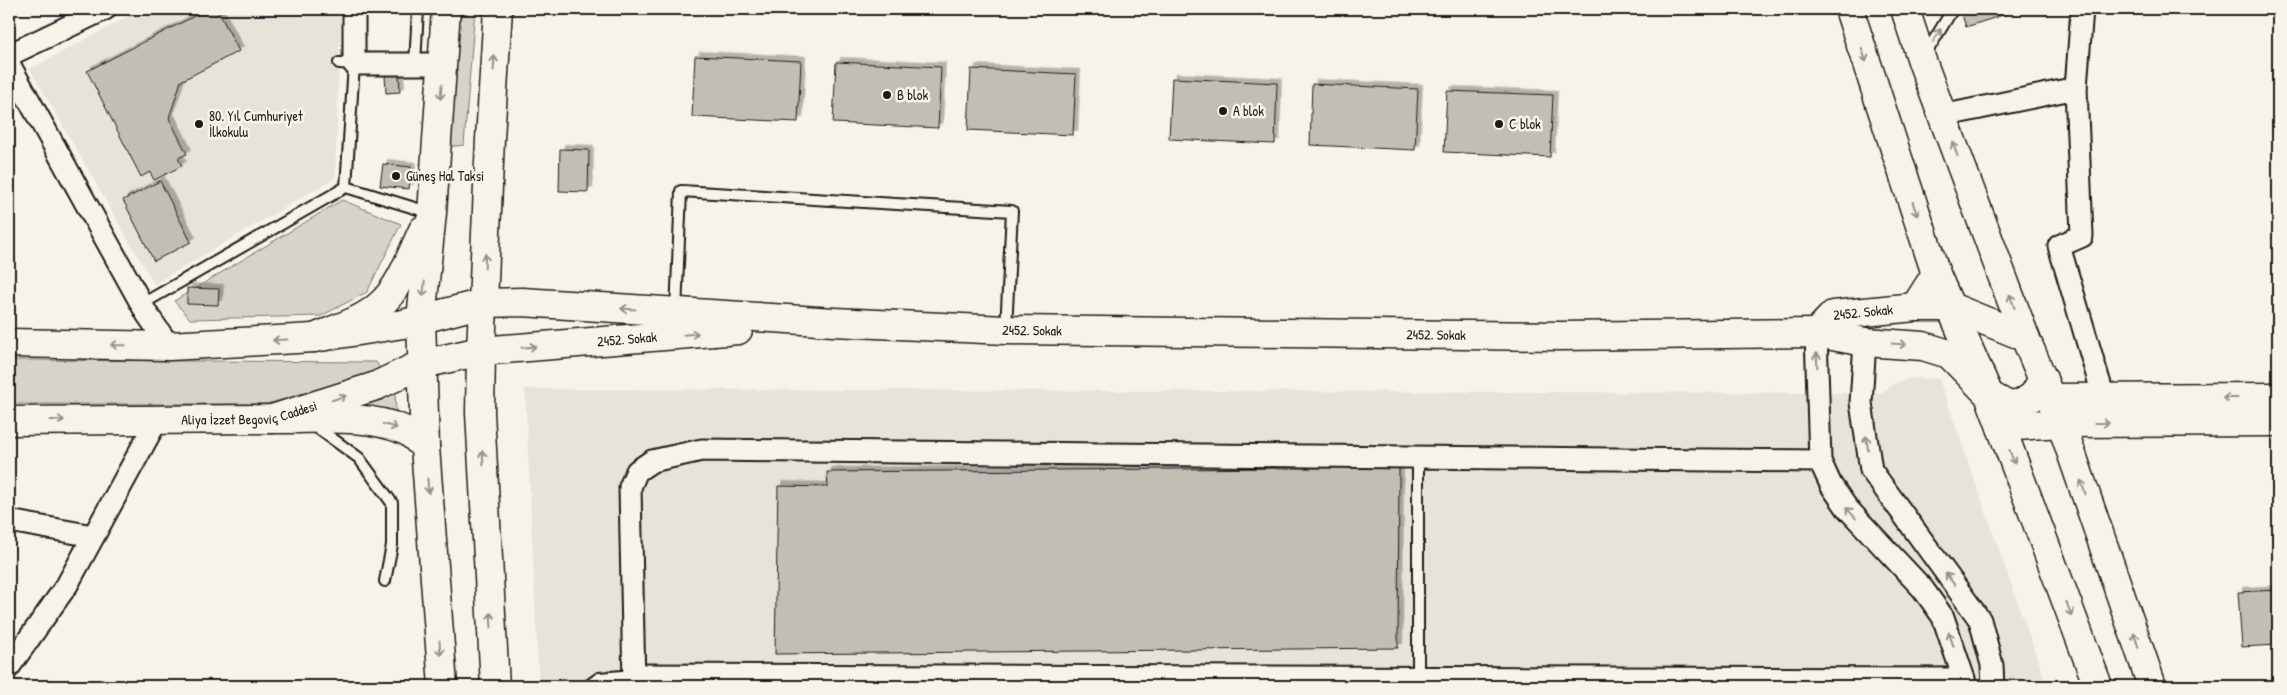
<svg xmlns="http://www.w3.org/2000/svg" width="2287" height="695" viewBox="0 0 2287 695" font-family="'Patrick Hand',sans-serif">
  <defs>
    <filter id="shadow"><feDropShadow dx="4.5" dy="-4.5" stdDeviation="0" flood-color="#0004"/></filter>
  </defs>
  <rect width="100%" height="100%" fill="#f7f3e8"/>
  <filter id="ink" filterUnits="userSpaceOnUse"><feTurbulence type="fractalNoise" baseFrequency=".02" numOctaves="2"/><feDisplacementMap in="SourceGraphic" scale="10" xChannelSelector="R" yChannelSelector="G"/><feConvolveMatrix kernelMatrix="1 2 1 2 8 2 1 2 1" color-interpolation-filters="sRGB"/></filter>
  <g filter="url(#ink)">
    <g fill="#e6e3d9">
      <polygon points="142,9 341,9 335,178 154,284 30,69"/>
      <polygon points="1912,378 1939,379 2047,686 539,686 525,389 1881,393 1893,384"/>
    </g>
    <g fill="#d7d3cb" stroke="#7a7874">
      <polygon points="457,9 475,9 464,145 447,147"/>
      <polygon points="342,200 401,224 367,292 321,316 190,319 174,301"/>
      <polygon points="9,360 376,362 383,373 266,404 9,404"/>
      <polygon points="395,388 396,415 332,410"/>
    </g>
    <g fill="#c0beb5" stroke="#1c1c1c" filter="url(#shadow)">
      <polygon points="208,9 217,9 239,51 181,81 169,118 187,154 178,158 182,166 154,180 150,172 141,177 87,71"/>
      <polygon points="1960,9 2005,9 2006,14 1966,27"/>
      <polygon points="695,56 801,61 798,122 692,117"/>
      <polygon points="836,62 941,67 938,128 833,123"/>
      <polygon points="971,69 1076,74 1073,135 968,130"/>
      <polygon points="399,74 400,92 386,93 385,75"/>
      <polygon points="1172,78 1277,83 1275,144 1169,139"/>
      <polygon points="1312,84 1418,89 1415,150 1310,145"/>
      <polygon points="1447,91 1553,95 1550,157 1444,152"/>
      <polygon points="560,149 589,150 588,192 559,191"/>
      <polygon points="383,164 411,167 409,189 380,186"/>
      <polygon points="160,181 191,242 154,261 123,200"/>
      <polygon points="187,288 219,289 218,305 187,304"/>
      <polygon points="1399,467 1398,648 775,654 778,486 828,487 827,472"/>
      <polygon points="2278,590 2278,645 2242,647 2238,592"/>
    </g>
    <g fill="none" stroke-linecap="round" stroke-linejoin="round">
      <g stroke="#1c1c1c" stroke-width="14">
        <g id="lane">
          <polyline points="1925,55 1951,12 1950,9"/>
          <polyline points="339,63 354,64 346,187"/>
          <polyline points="415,64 418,9"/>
          <polyline points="142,304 346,187 431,213"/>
          <polyline points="676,312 681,191 1012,211 1006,329"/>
          <polyline points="312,424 359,458 392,503 392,545 385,581"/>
          <polyline points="1418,678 1418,457"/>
          <polyline points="588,686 599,678 634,675"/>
        </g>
      </g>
      <g stroke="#1c1c1c" stroke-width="25">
        <g id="street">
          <polyline points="354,9 354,64 443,64"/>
          <polyline points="2082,9 2076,88 2082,236 2059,246 2104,398"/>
          <polyline points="9,55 105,9"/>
          <polyline points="9,64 147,314 169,346"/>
          <polyline points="1942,116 2076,88"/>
          <polyline points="1816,333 1820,461 1831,485 1847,508 1923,589 1943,617 1964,679 1963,686"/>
          <polyline points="1865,342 1861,403 1871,470 1980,620 1992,665 1993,686"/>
          <polyline points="9,521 93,536"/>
          <polyline points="9,667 67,585 157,420"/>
          <polyline points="634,675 1964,679"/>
          <polyline points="634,686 630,487 637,471 652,461 702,450 1820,461"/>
        </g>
      </g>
      <g stroke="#1c1c1c" stroke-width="31">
        <g id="secondary">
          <path id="s1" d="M 1816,333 L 1833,315 L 1915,307 L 1951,307 L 2025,337"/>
          <path id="s2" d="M 9,343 L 169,346 L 314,338 L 403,324 L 483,303 L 522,302 L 834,322 L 1006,330 L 1561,336 L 1816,333 L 1865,342 L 1923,346 L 1949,354 L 1989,395 L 2009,406 L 2021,404 L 2033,396 L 2043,379"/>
          <polyline points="2051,398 2278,397"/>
          <path id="s3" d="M 9,421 L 272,419 L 376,386 L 422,364 L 481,351 L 738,330"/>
          <polyline points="2001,427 2061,423 2278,422"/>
        </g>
      </g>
      <g stroke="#1c1c1c" stroke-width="31">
        <g id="primary">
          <polyline points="1849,9 1936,274 1989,395 2098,686"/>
          <polyline points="1905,9 1922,61 2025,337 2061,423 2152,686"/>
          <polyline points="1915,307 1936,274"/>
          <path d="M 314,338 C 335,329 363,321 380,305 C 401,287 411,255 423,230"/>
          <path d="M 272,419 C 315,420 364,413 404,430 C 412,433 419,442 425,447"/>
          <polyline points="443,686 425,447 421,319 432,213 446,9"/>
          <polyline points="495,686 480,413 481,351 490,139 498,9"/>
        </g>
      </g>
      <use href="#lane" stroke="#f7f3e8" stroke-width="10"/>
      <use href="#street" stroke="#f7f3e8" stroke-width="21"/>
      <use href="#secondary" stroke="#f7f3e8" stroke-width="28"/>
      <use href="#primary" stroke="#f7f3e8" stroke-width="28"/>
    </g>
    <defs><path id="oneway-shaft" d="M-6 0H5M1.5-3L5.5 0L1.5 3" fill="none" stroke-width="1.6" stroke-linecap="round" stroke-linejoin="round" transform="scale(1.25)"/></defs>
    <g stroke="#94928c">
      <use href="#oneway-shaft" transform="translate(1937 35) rotate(-59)"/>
      <use href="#oneway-shaft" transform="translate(1864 55) rotate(72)"/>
      <use href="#oneway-shaft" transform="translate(494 63) rotate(-87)"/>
      <use href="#oneway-shaft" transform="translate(441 92) rotate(95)"/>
      <use href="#oneway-shaft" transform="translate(1955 149) rotate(-110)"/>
      <use href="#oneway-shaft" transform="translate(1915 209) rotate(72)"/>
      <use href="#oneway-shaft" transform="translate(485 261) rotate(-88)"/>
      <use href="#oneway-shaft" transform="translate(424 289) rotate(95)"/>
      <use href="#oneway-shaft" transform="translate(2012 301) rotate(-110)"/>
      <use href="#oneway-shaft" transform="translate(628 309) rotate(-176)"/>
      <use href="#oneway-shaft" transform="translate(691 334) rotate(-5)"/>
      <use href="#oneway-shaft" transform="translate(280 340) rotate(177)"/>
      <use href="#oneway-shaft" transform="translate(1899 344) rotate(4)"/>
      <use href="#oneway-shaft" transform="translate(118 345) rotate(-179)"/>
      <use href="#oneway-shaft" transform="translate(529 347) rotate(-5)"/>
      <use href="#oneway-shaft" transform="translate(1817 360) rotate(-92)"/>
      <use href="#oneway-shaft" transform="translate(339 398) rotate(-18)"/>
      <use href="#oneway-shaft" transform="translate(2230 398) rotate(180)"/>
      <use href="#oneway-shaft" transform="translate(57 420)"/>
      <use href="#oneway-shaft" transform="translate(2102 423)"/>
      <use href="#oneway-shaft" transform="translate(390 426) rotate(15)"/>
      <use href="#oneway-shaft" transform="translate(1867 443) rotate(-99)"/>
      <use href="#oneway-shaft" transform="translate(2012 457) rotate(69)"/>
      <use href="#oneway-shaft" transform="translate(483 458) rotate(-93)"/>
      <use href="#oneway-shaft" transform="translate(428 486) rotate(86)"/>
      <use href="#oneway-shaft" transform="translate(2083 487) rotate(-109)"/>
      <use href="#oneway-shaft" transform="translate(1851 513) rotate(-132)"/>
      <use href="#oneway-shaft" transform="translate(1950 579) rotate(-127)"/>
      <use href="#oneway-shaft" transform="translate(2069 609) rotate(69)"/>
      <use href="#oneway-shaft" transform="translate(491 620) rotate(-93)"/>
      <use href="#oneway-shaft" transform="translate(1951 639) rotate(-109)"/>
      <use href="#oneway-shaft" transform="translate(2136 640) rotate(-109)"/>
      <use href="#oneway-shaft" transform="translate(440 648) rotate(86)"/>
    </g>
  </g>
  <g fill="#1c1c1c" stroke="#f7f3e8" stroke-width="2">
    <circle cx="887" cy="95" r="5"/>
    <circle cx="1223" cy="111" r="5"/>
    <circle cx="199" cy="124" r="5"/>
    <circle cx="1499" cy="124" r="5"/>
    <circle cx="396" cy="176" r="5"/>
  </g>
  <g text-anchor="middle" stroke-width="5" stroke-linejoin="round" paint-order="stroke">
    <g font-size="14" fill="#1c1c1c" stroke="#f7f3e8" text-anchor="start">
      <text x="897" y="100">B blok</text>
      <text x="1233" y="116">A blok</text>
      <text x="209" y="121">80. Yıl Cumhuriyet<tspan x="209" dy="16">İlkokulu</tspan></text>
      <text x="1509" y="129">C blok</text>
      <text x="406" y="181">Güneş Hal Taksi</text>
    </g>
    <g font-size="14" fill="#1c1c1c" stroke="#f7f3e8">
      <text dy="5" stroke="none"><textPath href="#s1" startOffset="55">2452. Sokak</textPath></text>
      <text dy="5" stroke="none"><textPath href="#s2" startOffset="1028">2452. Sokak</textPath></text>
      <text dy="5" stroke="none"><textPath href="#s2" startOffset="1432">2452. Sokak</textPath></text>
      <text dy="5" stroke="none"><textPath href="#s3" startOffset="630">2452. Sokak</textPath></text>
      <text dy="5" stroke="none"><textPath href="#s3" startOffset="241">Aliya İzzet Begoviç Caddesi</textPath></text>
    </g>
  </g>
  <rect width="2287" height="695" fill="none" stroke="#f7f3e8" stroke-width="30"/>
  <rect x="15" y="15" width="2257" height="665" fill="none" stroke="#1c1c1c" stroke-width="2" filter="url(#ink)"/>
</svg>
